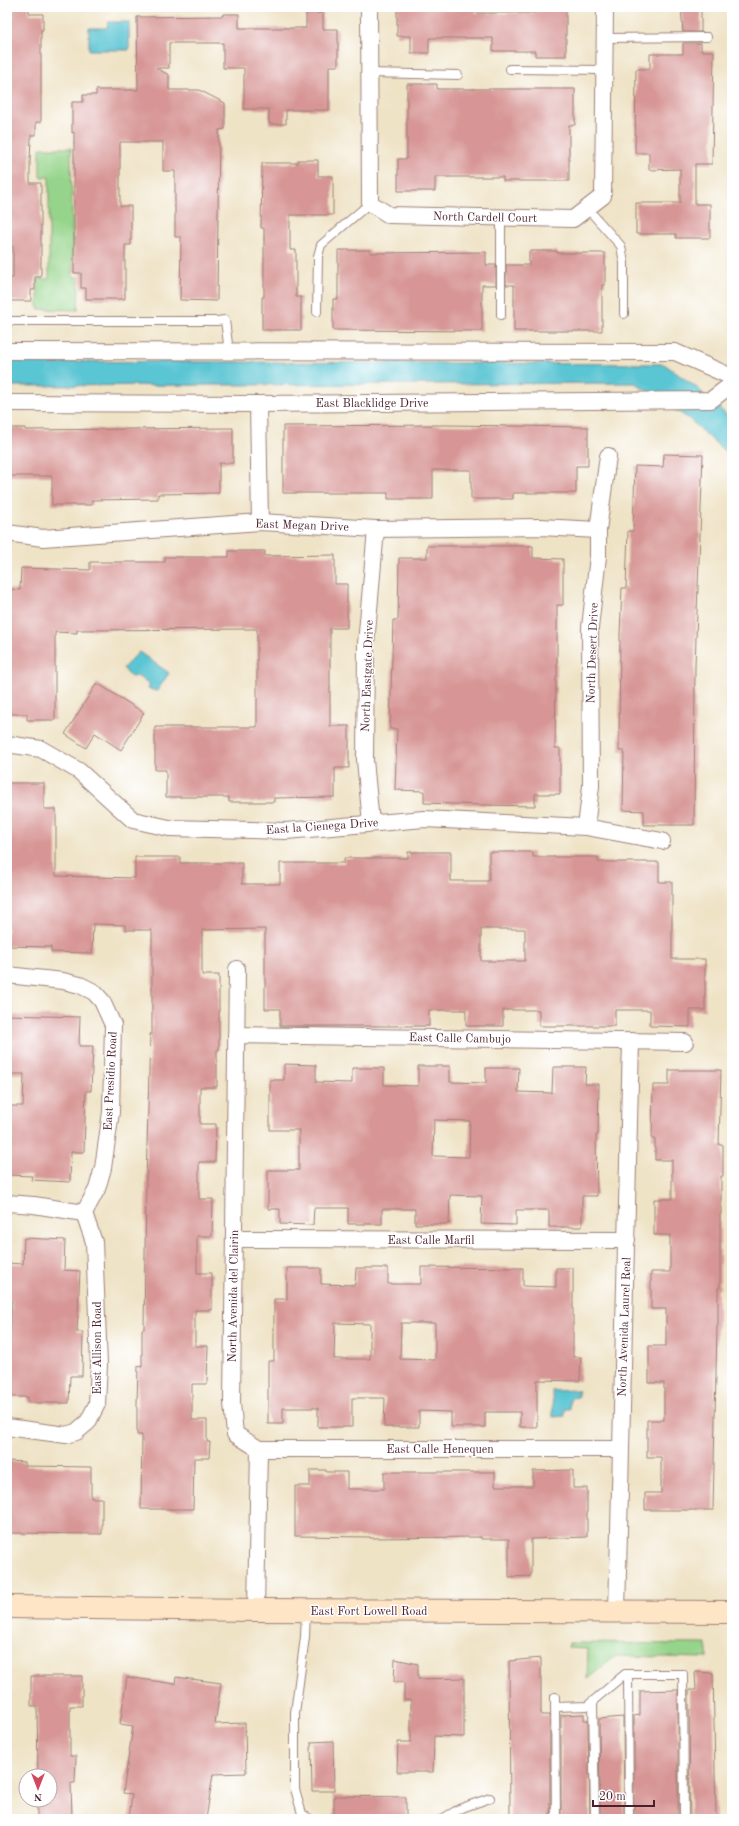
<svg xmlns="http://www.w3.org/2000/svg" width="739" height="1826" viewBox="0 0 739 1826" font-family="'Old Standard TT',serif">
  <rect width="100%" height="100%" fill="#fff"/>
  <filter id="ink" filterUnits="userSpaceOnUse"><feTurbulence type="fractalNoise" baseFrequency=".025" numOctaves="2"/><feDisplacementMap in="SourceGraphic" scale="8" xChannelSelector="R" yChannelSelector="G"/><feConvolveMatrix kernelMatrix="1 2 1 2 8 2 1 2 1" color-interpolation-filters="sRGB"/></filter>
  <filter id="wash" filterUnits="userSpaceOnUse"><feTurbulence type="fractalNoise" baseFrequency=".012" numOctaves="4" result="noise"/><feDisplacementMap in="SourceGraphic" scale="16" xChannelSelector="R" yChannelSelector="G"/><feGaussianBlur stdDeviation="0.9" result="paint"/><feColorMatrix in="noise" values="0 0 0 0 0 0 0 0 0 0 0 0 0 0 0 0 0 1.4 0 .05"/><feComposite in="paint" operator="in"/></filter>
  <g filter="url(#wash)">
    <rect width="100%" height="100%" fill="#efe3c6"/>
    <g fill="#95d48a" stroke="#707a5a">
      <polygon points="40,148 71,148 73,277 79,277 78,310 38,309 38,279 49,279 49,177 40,177"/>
      <polygon points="569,1643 707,1644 707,1658 616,1656 587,1679 588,1649 568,1648"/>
    </g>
    <g fill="#5ac5d3" stroke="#52727f">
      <polygon points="108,22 129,22 129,50 89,50 89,28 107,28"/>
      <polygon points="7,361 664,364 696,387 732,420 732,458 689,419 635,383 7,386"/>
      <polygon points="139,652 169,673 157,691 148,689 150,684 137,676 131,677 123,668"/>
      <polygon points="578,1390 578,1397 570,1398 570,1409 565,1409 565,1416 553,1417 552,1391"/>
    </g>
    <g id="blocks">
      <g fill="#d79695" fill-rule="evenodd">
        <polygon points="10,7 29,7 29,14 43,14 43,30 41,30 41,122 36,122 36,135 31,135 30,161 30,183 41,183 41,277 35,277 35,290 31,290 31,301 7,301 7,278 13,278 13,246 7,246 7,50 9,50"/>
        <polygon points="397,7 476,7 476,13 535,13 535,7 566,7 566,56 535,56 535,51 493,51 493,38 429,38 429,53 411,53 411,36 397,36"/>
        <polygon points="681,7 701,7 701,32 683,32"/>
        <polygon points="306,13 323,13 323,29 338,29 338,66 329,66 329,110 286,110 286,124 269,124 269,109 244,109 244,68 223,68 223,43 169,43 169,68 156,68 169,75 169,90 199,90 225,103 225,129 219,130 217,301 180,300 181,237 175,237 175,171 163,171 163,142 120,142 120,206 131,206 131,245 125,245 125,299 86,299 86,288 81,288 81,273 74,273 74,132 72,133 72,102 83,102 83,95 96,95 96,90 138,90 137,17 223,16 223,14 239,14 239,28 306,28"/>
        <polygon points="683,43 701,43 701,51 714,51 712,164 695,164 695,204 710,204 710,238 676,238 676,234 636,234 636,203 680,203 680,169 649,170 649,153 635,153 636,69 650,69 650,54 683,54"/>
        <polygon points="407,84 437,84 437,89 575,89 575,125 569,125 569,181 503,181 503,177 435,177 435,191 398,191 398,159 407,159"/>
        <polygon points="298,160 318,160 318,176 333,176 333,215 290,215 290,250 296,250 296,297 301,297 301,330 262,330 262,297 264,297 264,228 261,228 262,163 298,163"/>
        <polygon points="338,250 370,250 370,253 486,252 486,265 496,265 496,285 482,285 482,331 333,330 333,299 338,299"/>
        <polygon points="529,251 557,251 557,253 605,253 605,285 602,285 602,331 514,331 514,285 506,285 506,265 529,265"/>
        <polygon points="445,425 588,427 588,466 576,466 576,493 513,493 513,499 471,499 471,470 433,470 433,499 388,499 388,493 283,493 283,426"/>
        <polygon points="7,428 25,428 25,430 233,428 233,463 219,463 219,493 158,494 158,499 92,500 92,505 52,505 52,476 7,476"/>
        <polygon points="664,454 703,455 695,665 694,825 644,825 644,811 623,810 624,751 619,751 620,634 622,588 626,588 628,531 633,531 635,466 663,467"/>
        <polygon points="427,546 533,546 533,558 563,559 563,605 557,605 557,677 556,677 555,748 560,748 560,794 535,794 535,806 484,805 424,803 424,791 395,790 397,729 390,729 393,620 398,620 399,558 427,558"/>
        <polygon points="229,551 265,551 265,556 335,555 335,584 347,584 347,628 330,628 330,726 349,726 349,768 335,768 335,797 274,798 274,802 229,802 229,797 166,797 166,770 155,770 155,727 257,727 257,629 77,630 77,633 55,632 55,720 27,720 27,714 7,714 7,589 20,590 21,568 90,570 90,562 165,562 165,557 229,557"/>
        <polygon points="97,683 144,713 121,750 95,733 86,748 65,734"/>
        <path d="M 7,783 L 44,783 L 44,809 L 56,809 L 56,876 L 135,878 L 135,857 L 180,857 L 180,863 L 242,863 L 242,884 L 280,884 L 280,863 L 344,863 L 344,858 L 408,858 L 408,852 L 451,852 L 451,881 L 489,881 L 489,852 L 533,852 L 533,857 L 598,857 L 598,862 L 659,862 L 659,882 L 672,882 L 672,959 L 705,959 L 705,1010 L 690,1010 L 690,1027 L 650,1026 L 650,1010 L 615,1010 L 615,1026 L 539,1026 L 539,1010 L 503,1010 L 503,1026 L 466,1026 L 466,1010 L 429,1010 L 429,1026 L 280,1026 L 280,1009 L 265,1009 L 265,929 L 202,930 L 202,975 L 219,975 L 219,1050 L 217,1050 L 217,1087 L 200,1087 L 200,1124 L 216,1124 L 215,1162 L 199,1162 L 199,1199 L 213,1199 L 212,1236 L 197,1236 L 197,1273 L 212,1273 L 212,1310 L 195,1310 L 195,1346 L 208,1346 L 207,1384 L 192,1384 L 192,1420 L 207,1420 L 207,1442 L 210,1442 L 209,1458 L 194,1458 L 193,1509 L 141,1509 L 142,1435 L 137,1435 L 137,1404 L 138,1366 L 142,1367 L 142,1329 L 144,1329 L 146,1182 L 150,1034 L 152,1034 L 152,930 L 125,930 L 125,925 L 93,924 L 92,953 L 51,952 L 51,947 L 7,946 ZM 481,929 L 525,929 L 525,961 L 481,961 Z"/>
        <polygon points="7,1015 80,1017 79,1046 93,1046 91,1091 86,1091 84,1152 71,1152 70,1182 31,1180 32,1176 7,1175 7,1106 23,1106 24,1074 7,1074"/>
        <path d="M 284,1064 L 316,1065 L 316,1082 L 352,1083 L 352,1068 L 384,1068 L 384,1085 L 418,1086 L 418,1066 L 450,1066 L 450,1082 L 486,1083 L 486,1068 L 519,1068 L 518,1092 L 552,1093 L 553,1067 L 586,1067 L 585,1084 L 599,1084 L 598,1135 L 596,1135 L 597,1196 L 582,1196 L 582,1227 L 549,1227 L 549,1210 L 516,1210 L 516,1225 L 481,1224 L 482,1196 L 450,1195 L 449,1224 L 415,1224 L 415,1209 L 382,1209 L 382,1224 L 348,1224 L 348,1208 L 314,1208 L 313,1225 L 280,1224 L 280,1209 L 268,1209 L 268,1170 L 299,1170 L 299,1130 L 270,1130 L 270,1080 L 284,1080 ZM 434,1120 L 470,1121 L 469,1157 L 433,1156 Z"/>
        <polygon points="669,1070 721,1070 719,1145 723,1145 723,1176 721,1176 721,1214 720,1214 720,1288 718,1288 718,1326 717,1326 713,1510 645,1510 645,1493 661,1493 661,1457 647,1457 647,1420 664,1420 664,1383 649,1383 649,1346 666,1346 666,1309 651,1309 651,1272 670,1272 670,1235 654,1235 654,1199 672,1199 672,1160 655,1160 655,1139 652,1139 653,1085 669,1085"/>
        <polygon points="24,1238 65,1240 64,1270 80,1271 77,1332 83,1332 82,1376 70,1376 69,1403 28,1403 28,1397 7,1397 7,1331 10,1331 12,1301 7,1301 7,1263 23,1264"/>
        <path d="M 421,1267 L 523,1268 L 523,1286 L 556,1287 L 556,1268 L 573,1268 L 573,1357 L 581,1357 L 580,1381 L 537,1380 L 537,1427 L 520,1427 L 520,1412 L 485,1412 L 485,1427 L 451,1427 L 451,1412 L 419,1411 L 419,1427 L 384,1427 L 385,1398 L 352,1398 L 352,1427 L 318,1427 L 318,1408 L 283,1408 L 283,1424 L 268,1424 L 268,1361 L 274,1361 L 274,1299 L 287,1299 L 287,1268 L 321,1268 L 321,1284 L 355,1285 L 356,1268 L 388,1268 L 388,1284 L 421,1284 ZM 335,1323 L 370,1324 L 370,1359 L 334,1359 ZM 401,1323 L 435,1323 L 435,1360 L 400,1359 Z"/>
        <polygon points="7,1461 25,1462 25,1466 91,1467 91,1498 102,1498 102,1534 7,1533"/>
        <polygon points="310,1470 326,1470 326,1472 347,1472 347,1489 384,1489 384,1472 495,1472 495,1486 533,1486 533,1471 573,1470 573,1488 587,1488 587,1537 531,1539 531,1576 509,1577 509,1539 481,1539 481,1537 370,1538 370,1537 295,1536 295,1486 310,1486"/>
        <polygon points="541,1658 541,1715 550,1715 550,1819 510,1819 509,1661"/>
        <polygon points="395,1659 418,1664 418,1679 464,1678 464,1737 434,1736 433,1772 397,1772 398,1742 411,1742 411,1700 404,1700 404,1682 394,1682"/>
        <polygon points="695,1672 713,1673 716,1819 690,1819 689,1690 696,1690"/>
        <polygon points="31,1676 82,1676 82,1706 70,1706 70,1756 76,1756 75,1783 71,1783 72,1818 37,1819 37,1800 50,1800 50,1776 38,1776 37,1706 31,1706"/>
        <polygon points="127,1677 175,1684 176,1677 221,1683 215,1724 245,1723 246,1773 213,1774 206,1819 129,1819 132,1794 123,1793 133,1726 120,1724"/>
        <polygon points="678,1690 678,1819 634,1819 634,1716 640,1715 640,1691"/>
        <polygon points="584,1714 584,1720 588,1720 590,1819 561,1819 561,1715"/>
        <polygon points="623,1717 624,1819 600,1819 599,1719"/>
        <polygon points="333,1741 334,1791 312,1791 311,1742"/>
        <polygon points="334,1796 406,1797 406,1819 334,1819"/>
      </g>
    </g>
  </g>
  <g filter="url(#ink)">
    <use href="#blocks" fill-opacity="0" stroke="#9c8178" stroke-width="1"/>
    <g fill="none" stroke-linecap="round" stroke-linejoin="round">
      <g stroke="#9c8178" stroke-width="10">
        <g id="lane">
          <polyline points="605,38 707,37"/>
          <polyline points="510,69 604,70"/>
          <polyline points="369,73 458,75"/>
          <polyline points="587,208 621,246 624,263 624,314"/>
          <polyline points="317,312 318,256 321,245 370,203"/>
          <polyline points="501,315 501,217"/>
          <polyline points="7,321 217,321 225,320 229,352"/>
          <polyline points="306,1611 305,1637 295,1713 295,1789 302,1814 310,1819"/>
          <polyline points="628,1674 629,1819"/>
          <polyline points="555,1697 556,1819"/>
          <polyline points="593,1701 595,1819"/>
          <polyline points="555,1707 587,1706 625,1674 683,1674 684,1819"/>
          <polyline points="442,1819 459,1809 490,1798"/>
        </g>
      </g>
      <g stroke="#9c8178" stroke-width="18">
        <g id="street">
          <polyline points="369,7 370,203 389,215 573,219 603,196 605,7"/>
          <polyline points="7,351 675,352 732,377"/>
          <polyline points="7,403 258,404 711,400 732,384"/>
          <polyline points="258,404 260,522"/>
          <polyline points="7,533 43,538 260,522 376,529 540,527 598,530"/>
          <polyline points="7,744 41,749 79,771 133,820 169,828 286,831 424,819 586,827 662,841"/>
          <polyline points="371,823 365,760 366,644 376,529"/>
          <polyline points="586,827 591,786 590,628 598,556 598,530 608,456"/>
          <polyline points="237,969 232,1403 235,1434 259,1449"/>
          <polyline points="7,975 63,981 80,985 94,992 102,1001 113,1025 111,1112 103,1168 97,1189 84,1213"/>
          <polyline points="236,1035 685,1042"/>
          <polyline points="7,1203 34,1205 84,1213"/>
          <polyline points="234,1239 627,1240"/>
          <polyline points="7,1427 66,1435 76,1432 88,1422 97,1404 99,1365 94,1242 84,1213"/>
          <polyline points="259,1449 621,1449"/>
          <polyline points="256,1610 259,1449"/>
          <polyline points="617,1612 631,1041"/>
        </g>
      </g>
      <g stroke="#9c8178" stroke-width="24">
        <polyline id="secondary" points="7,1607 256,1610 732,1612"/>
      </g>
      <use href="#lane" stroke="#fff" stroke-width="8"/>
      <use href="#street" stroke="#fff" stroke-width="16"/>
      <use href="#secondary" stroke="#fde5c5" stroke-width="22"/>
    </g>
  </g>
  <g text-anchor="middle" stroke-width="3" stroke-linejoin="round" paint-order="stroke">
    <g font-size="12" fill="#4a1f2b" stroke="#fff">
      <text transform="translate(485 217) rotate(1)" y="4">North Cardell Court</text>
      <text x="372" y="407">East Blacklidge Drive</text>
      <text transform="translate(302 525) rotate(2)" y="4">East Megan Drive</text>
      <text transform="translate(592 653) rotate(-88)" y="4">North Desert Drive</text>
      <text transform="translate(367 676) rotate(-88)" y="4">North Eastgate Drive</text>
      <text transform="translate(322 826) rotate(-4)" y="4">East la Cienega Drive</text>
      <text transform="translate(460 1038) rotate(1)" y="4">East Calle Cambujo</text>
      <text transform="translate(110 1081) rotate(-87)" y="4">East Presidio Road</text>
      <text x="431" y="1244">East Calle Marfil</text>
      <text transform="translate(233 1296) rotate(-89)" y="4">North Avenida del Clairin</text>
      <text transform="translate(624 1327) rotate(-88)" y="4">North Avenida Laurel Real</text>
      <text transform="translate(97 1348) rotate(-90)" y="4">East Allison Road</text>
      <text x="440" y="1453">East Calle Henequen</text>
      <text x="369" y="1615">East Fort Lowell Road</text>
    </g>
  </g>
  <rect width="739" height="1826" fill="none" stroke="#fff" stroke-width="24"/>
  <g transform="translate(38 1788) rotate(180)"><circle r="19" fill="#ffffff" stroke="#b7a5aa"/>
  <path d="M0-3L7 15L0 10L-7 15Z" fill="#d1495b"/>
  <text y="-6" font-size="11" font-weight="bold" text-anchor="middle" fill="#4a1f2b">N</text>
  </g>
  <path d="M593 1800v6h61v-6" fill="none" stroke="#4a1f2b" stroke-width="2"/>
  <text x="599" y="1800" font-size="12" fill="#4a1f2b" stroke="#ffffff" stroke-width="3" paint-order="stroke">20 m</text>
</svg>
